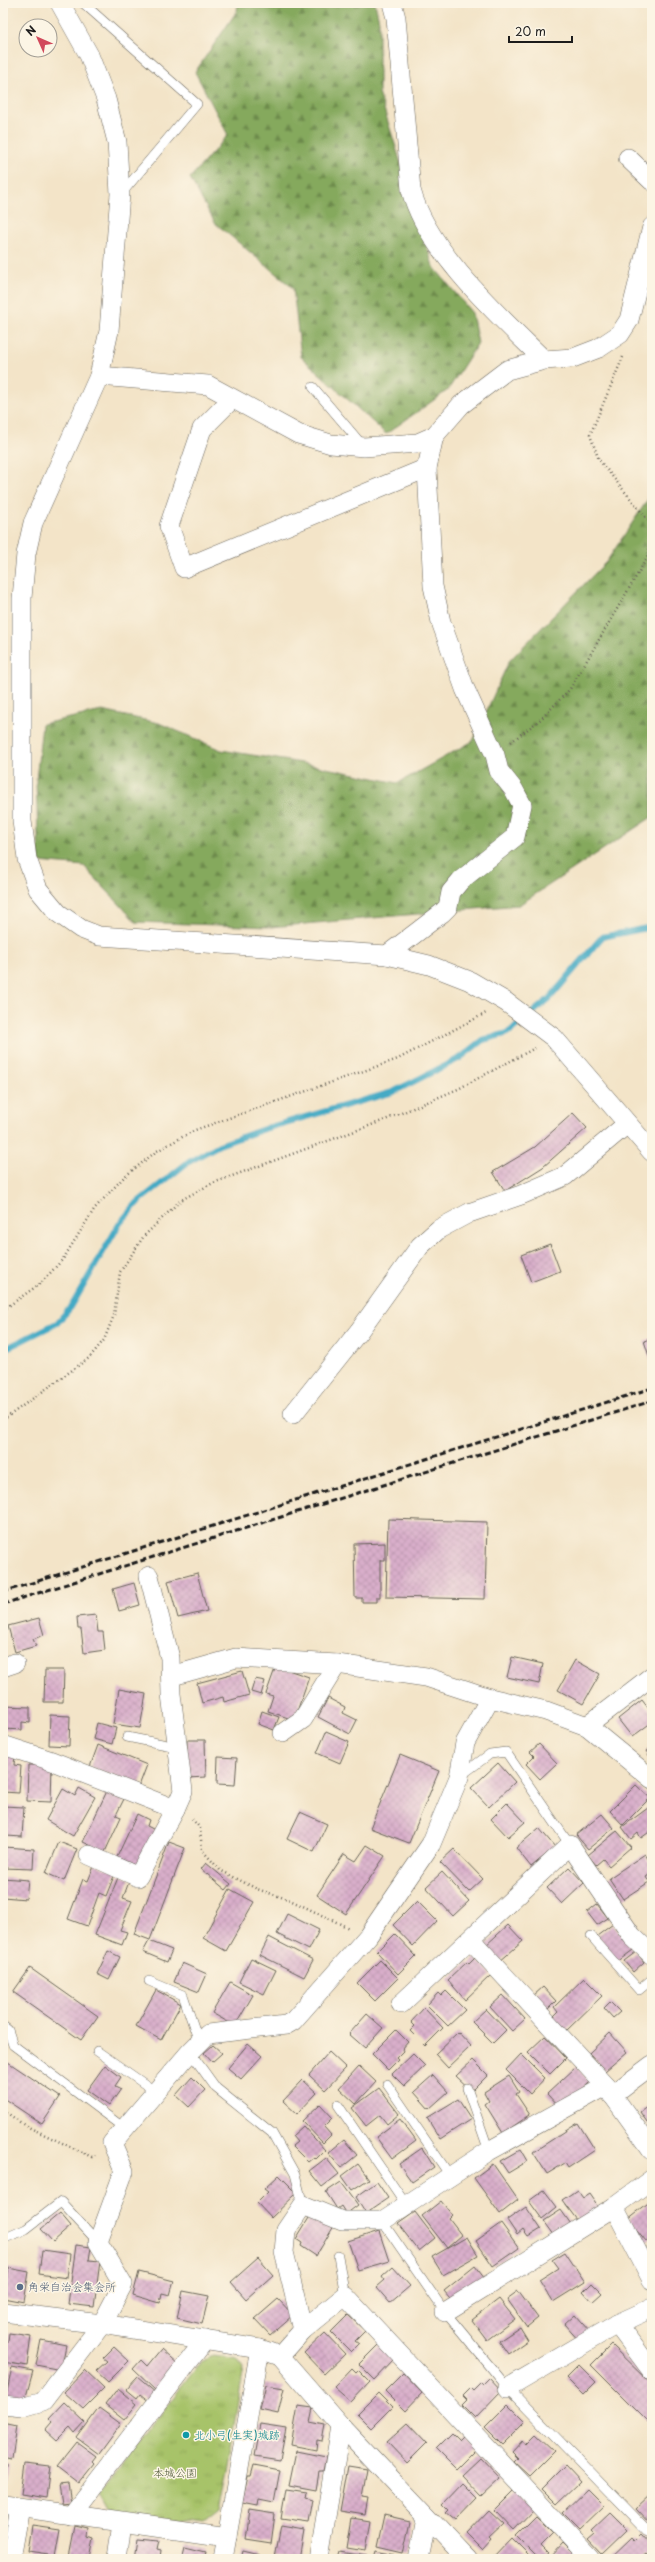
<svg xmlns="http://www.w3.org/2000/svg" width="655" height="2562" viewBox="0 0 655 2562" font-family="'Playpen Sans','Klee One',sans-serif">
  <defs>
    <pattern id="forest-firs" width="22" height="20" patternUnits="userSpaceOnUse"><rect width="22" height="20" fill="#85a95d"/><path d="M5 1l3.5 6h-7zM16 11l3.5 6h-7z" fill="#6c894c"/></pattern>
    <pattern id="park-tufts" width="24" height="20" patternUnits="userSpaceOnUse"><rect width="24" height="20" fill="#a7c369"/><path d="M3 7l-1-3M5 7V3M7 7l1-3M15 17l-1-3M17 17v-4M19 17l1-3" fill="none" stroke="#8fa75a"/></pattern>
    <pattern id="building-cross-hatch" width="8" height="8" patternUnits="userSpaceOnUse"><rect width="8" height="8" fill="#d9afcb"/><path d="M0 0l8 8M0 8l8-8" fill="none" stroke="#ba96ae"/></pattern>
  </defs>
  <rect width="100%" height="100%" fill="#fcf5e5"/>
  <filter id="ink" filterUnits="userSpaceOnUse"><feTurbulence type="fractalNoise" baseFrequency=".025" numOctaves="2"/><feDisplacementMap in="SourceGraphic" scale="8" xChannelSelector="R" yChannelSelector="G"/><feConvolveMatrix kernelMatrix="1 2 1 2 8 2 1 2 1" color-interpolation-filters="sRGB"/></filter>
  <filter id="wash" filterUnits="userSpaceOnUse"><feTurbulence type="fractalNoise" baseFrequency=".012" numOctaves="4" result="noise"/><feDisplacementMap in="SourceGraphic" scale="16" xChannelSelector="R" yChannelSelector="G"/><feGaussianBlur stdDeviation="0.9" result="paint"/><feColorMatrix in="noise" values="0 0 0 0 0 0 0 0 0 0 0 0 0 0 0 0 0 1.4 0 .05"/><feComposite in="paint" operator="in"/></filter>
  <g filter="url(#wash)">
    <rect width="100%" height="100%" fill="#f3e4c8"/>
    <g fill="url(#forest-firs)" stroke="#50623c">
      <polygon points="238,3 375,3 379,21 379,93 433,266 472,313 478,343 448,390 386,434 301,357 293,288 215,223 190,178 228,135 195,72 237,11"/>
      <polygon points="652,493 652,817 519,905 271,927 136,922 84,866 39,862 36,781 42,724 102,711 159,723 221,750 302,763 398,783 473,741 509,661 607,561"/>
    </g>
    <polygon fill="url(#park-tufts)" stroke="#627042" points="213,2356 238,2360 244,2368 218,2514 203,2526 109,2514 98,2494 201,2362"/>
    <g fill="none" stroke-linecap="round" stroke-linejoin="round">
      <polyline stroke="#45aac5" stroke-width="6" points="3,1353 9,1347 57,1323 71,1307 120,1223 138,1202 187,1163 219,1145 267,1128 393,1092 460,1058 483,1040 508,1033 549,999 602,937 652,927"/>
    </g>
    <g id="blocks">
      <g fill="url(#building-cross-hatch)">
        <polygon points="573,1113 587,1128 543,1167 505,1191 493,1172 535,1147"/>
        <polygon points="550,1244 560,1271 531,1282 521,1255"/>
        <polygon points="652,1338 652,1365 644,1341"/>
        <polygon points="388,1519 487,1522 485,1599 386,1597"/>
        <polygon points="385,1543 385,1560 380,1560 380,1597 377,1597 377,1602 362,1602 362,1598 355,1598 354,1544"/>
        <polygon points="197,1573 207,1611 178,1618 168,1581"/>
        <polygon points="134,1583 140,1605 119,1611 113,1589"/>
        <polygon points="96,1615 98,1632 103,1632 105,1650 84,1653 81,1629 78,1629 77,1617"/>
        <polygon points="39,1618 44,1635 33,1639 36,1646 15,1652 8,1626"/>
        <polygon points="512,1657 543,1664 539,1684 507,1677"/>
        <polygon points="575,1660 600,1674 583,1704 558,1690"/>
        <polygon points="276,1666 309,1677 294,1720 268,1711 273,1696 266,1694"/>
        <polygon points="45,1670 64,1670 63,1702 44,1702"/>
        <polygon points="242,1671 249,1695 224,1702 223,1697 202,1703 197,1683"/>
        <polygon points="255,1679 265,1681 261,1695 251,1692"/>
        <polygon points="119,1689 146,1694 140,1728 113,1724"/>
        <polygon points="328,1698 345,1707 343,1713 357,1720 350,1734 318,1717"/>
        <polygon points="642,1700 652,1713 652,1722 632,1737 618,1719"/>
        <polygon points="3,1706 30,1707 30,1723 22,1722 22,1730 3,1729"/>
        <polygon points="262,1711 279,1717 274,1730 258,1724"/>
        <polygon points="50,1715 70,1716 69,1746 49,1745"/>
        <polygon points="97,1723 116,1728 112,1744 93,1739"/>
        <polygon points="326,1732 349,1742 340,1763 317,1753"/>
        <polygon points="187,1740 205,1740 206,1777 187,1778"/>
        <polygon points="539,1744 557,1763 540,1779 526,1764 534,1756 530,1752"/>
        <polygon points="98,1745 147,1765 139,1786 90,1767"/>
        <polygon points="652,1747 652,1760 646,1751"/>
        <polygon points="3,1753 15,1754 14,1765 21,1766 19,1793 3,1792"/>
        <polygon points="400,1755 439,1771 409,1843 370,1828"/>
        <polygon points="218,1757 237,1758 235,1785 217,1784"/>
        <polygon points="498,1763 515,1782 489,1807 471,1788"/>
        <polygon points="28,1765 52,1765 51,1802 27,1801"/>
        <polygon points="636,1785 650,1798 623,1825 610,1811"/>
        <polygon points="79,1788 95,1797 73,1836 46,1820 63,1789 75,1796"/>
        <polygon points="107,1791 124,1799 116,1815 121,1817 105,1852 83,1842"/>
        <polygon points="507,1803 525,1822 508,1837 491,1819"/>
        <polygon points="652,1805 652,1830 641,1838 638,1833 631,1839 622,1827"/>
        <polygon points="3,1806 24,1807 22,1837 7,1836 7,1830 3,1830"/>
        <polygon points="300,1812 327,1824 314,1852 287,1839"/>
        <polygon points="137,1814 149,1820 147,1826 155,1830 137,1866 117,1857"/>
        <polygon points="602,1814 614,1828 588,1849 576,1835"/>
        <polygon points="539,1828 555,1847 531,1867 516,1848"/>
        <polygon points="617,1831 631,1847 609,1866 603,1859 596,1865 588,1855"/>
        <polygon points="59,1842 77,1849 64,1881 46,1873"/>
        <polygon points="169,1842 185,1848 150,1940 134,1934"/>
        <polygon points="367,1845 385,1856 346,1914 317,1895 344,1854 356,1861"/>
        <polygon points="3,1847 34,1849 33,1869 3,1868"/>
        <polygon points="454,1849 483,1879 469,1892 440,1862"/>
        <polygon points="645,1854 652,1865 652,1873 646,1877 649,1882 623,1899 609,1878"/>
        <polygon points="206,1863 231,1884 226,1890 201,1869"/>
        <polygon points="95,1864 116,1871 106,1896 99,1893 87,1926 68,1919 83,1879 88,1881"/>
        <polygon points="569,1867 584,1883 562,1904 547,1888"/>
        <polygon points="442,1872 469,1901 453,1916 426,1887"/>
        <polygon points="119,1875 130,1879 123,1898 132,1901 120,1930 127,1932 122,1945 95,1935"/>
        <polygon points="3,1878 28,1880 26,1899 3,1897"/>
        <polygon points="230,1889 254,1902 226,1951 203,1938"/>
        <polygon points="417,1901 437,1921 413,1946 393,1925"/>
        <polygon points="597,1904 608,1918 597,1925 587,1912"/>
        <polygon points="287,1914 319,1930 309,1950 277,1934"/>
        <polygon points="613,1924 633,1950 617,1962 597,1936"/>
        <polygon points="508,1925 523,1941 499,1962 485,1946"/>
        <polygon points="395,1934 416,1956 398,1974 377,1952"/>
        <polygon points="269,1937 313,1960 304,1977 260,1955"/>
        <polygon points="149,1941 172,1950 167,1962 143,1952"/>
        <polygon points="108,1951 120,1957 109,1980 97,1974"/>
        <polygon points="636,1952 644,1962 633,1972 624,1961"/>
        <polygon points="251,1958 276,1970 264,1994 239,1982"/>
        <polygon points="475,1958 491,1975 465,2000 448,1980 467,1962 469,1964"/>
        <polygon points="380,1960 398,1978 375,2001 357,1983"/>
        <polygon points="182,1963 207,1974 199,1992 174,1982"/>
        <polygon points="30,1968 98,2016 81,2040 13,1992"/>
        <polygon points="584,1978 602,1996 565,2032 552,2018 558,2012 554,2007"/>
        <polygon points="230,1982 253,1995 235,2026 212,2013"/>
        <polygon points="543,1987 556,2001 546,2011 533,1996"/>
        <polygon points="156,1990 181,2004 161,2040 136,2026"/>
        <polygon points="446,1991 465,2010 448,2026 427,2005 438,1993 441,1996"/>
        <polygon points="503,1995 525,2019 512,2031 490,2007"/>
        <polygon points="610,2002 620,2012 613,2018 604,2008"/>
        <polygon points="424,2008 443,2028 425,2046 410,2031 415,2026 411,2022"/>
        <polygon points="486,2009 506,2030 493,2043 472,2022"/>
        <polygon points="367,2014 383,2028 365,2048 349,2034"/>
        <polygon points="396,2030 408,2042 402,2049 403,2051 396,2058 398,2060 388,2070 372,2054"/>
        <polygon points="458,2032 471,2046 448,2068 435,2054"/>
        <polygon points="610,2033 627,2052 605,2071 589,2053"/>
        <polygon points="545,2036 566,2058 550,2074 528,2052"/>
        <polygon points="248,2044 262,2056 241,2079 228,2068"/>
        <polygon points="213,2045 222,2053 212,2062 204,2053"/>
        <polygon points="329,2052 346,2068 325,2090 309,2075"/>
        <polygon points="413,2054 425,2066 404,2086 392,2074"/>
        <polygon points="521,2054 545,2078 530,2094 506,2070"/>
        <polygon points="5,2060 60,2097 42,2124 3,2098 3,2063"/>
        <polygon points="473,2060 488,2075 472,2091 456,2076"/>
        <polygon points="105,2065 121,2077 115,2086 121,2089 109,2106 87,2090"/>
        <polygon points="359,2066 376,2082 356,2104 339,2088"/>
        <polygon points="576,2067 590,2082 570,2101 559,2107 547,2094"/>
        <polygon points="433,2075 448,2092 429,2109 414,2092"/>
        <polygon points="509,2076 519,2092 516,2094 530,2115 503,2133 485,2104 489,2101 484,2092"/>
        <polygon points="192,2077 205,2090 189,2107 176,2095"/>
        <polygon points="303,2080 317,2093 297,2114 283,2101"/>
        <polygon points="379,2088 399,2114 387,2124 380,2115 366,2126 352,2108"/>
        <polygon points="458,2099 471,2119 440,2139 427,2118"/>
        <polygon points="652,2103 652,2129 640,2112"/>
        <polygon points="320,2104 333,2118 324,2127 331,2135 323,2143 302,2121"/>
        <polygon points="400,2119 416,2141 392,2159 376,2137"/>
        <polygon points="578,2123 595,2150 568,2168 565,2163 547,2174 533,2152"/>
        <polygon points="303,2126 325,2150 316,2159 314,2157 308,2162 292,2146 297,2142 292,2136"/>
        <polygon points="344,2140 357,2155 341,2168 328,2153"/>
        <polygon points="422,2148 434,2167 412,2182 399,2164"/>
        <polygon points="521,2149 528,2161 508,2173 500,2161"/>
        <polygon points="326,2158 339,2174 322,2187 309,2171"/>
        <polygon points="358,2164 369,2179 352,2190 342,2176"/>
        <polygon points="493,2164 518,2200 500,2214 474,2178"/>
        <polygon points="279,2175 297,2193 271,2218 257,2203 268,2192 264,2189"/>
        <polygon points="341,2182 358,2205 346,2214 341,2206 337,2209 326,2192"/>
        <polygon points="377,2182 388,2198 366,2213 356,2197"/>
        <polygon points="544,2190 557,2207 542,2219 529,2201"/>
        <polygon points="577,2190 583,2198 589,2194 600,2210 580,2224 562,2200"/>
        <polygon points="652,2200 652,2237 646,2241 628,2219"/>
        <polygon points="441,2201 452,2215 449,2218 462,2235 447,2248 422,2216"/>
        <polygon points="526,2207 541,2229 528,2237 523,2230 517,2235 507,2220"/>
        <polygon points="561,2210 573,2227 557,2239 544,2221"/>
        <polygon points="415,2212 435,2238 419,2251 398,2224"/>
        <polygon points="60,2213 71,2226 53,2242 41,2229"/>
        <polygon points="312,2213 334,2226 316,2256 301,2246 302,2243 296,2239"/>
        <polygon points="501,2223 519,2248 493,2266 476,2241"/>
        <polygon points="379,2231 389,2261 358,2270 348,2241"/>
        <polygon points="467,2237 478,2255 443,2275 432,2257"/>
        <polygon points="76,2245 91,2247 89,2260 100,2261 94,2307 68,2304"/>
        <polygon points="42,2250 70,2254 67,2278 39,2274"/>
        <polygon points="565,2252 585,2282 553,2302 539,2280 558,2268 552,2260"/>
        <polygon points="258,2258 273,2275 246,2299 231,2282"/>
        <polygon points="475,2266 485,2279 455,2304 444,2291"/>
        <polygon points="393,2267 410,2286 390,2303 376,2287 384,2280 382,2277"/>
        <polygon points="8,2268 29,2272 24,2302 3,2298"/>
        <polygon points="139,2272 174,2281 170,2295 162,2293 160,2303 133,2295"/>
        <polygon points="592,2283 602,2293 592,2302 583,2292"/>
        <polygon points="183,2291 209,2296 202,2324 177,2318"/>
        <polygon points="518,2291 538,2318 527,2327 507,2299"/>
        <polygon points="278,2299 293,2315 270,2335 255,2319"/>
        <polygon points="499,2299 515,2319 487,2340 472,2320"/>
        <polygon points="575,2314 591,2332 580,2342 564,2324"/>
        <polygon points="348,2315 365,2331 355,2341 359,2344 351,2352 331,2332"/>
        <polygon points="520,2327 528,2340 508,2354 499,2341"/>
        <polygon points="9,2333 31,2336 27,2366 3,2362 4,2341 8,2341"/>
        <polygon points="325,2333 345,2354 324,2374 304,2353"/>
        <polygon points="41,2340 66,2345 61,2370 36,2365"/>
        <polygon points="379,2344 394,2360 375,2380 359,2364"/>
        <polygon points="611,2345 652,2385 650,2424 591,2365"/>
        <polygon points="114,2347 129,2361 108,2382 96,2371 107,2361 103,2358"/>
        <polygon points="161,2349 179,2365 156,2391 133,2369 141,2360 147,2366"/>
        <polygon points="579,2365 596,2382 583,2395 566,2378"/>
        <polygon points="12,2367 33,2371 25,2400 6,2397"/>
        <polygon points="352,2368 356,2372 358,2370 370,2382 351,2402 334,2387"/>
        <polygon points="85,2370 104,2388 83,2409 64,2392"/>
        <polygon points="403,2373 422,2393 405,2411 385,2391"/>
        <polygon points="137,2377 156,2393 150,2402 140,2394 137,2398 126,2389"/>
        <polygon points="489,2378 501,2391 475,2418 462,2405 467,2400 463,2396 471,2388 473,2390 481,2382 483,2384"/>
        <polygon points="266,2385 284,2388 278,2414 260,2410"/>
        <polygon points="118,2388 137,2404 124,2420 105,2405"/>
        <polygon points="378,2393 392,2407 371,2428 357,2414"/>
        <polygon points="64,2402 85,2422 75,2433 70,2427 57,2440 46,2430 53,2422 49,2418"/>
        <polygon points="508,2405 525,2422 502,2445 485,2428"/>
        <polygon points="298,2406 313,2408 310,2422 325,2425 322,2441 317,2440 316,2450 291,2445"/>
        <polygon points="99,2408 121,2424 99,2454 77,2438"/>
        <polygon points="3,2423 17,2426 12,2459 3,2457"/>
        <polygon points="408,2423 427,2443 407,2463 387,2442"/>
        <polygon points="260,2424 286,2428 280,2460 254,2456"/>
        <polygon points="452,2433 459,2440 464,2435 477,2448 456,2469 436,2449"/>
        <polygon points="536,2434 554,2451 529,2476 514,2462 518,2458 512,2452 523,2440 526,2444"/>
        <polygon points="77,2442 96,2456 92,2461 94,2463 78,2483 57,2467"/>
        <polygon points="296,2451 326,2457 323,2472 319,2472 316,2490 289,2485"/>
        <polygon points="480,2458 500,2479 482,2496 462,2475"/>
        <polygon points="25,2463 50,2466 46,2498 21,2494"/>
        <polygon points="3,2464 8,2465 4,2489 3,2488"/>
        <polygon points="254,2465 280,2470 274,2502 259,2499 258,2506 242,2503 248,2476 251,2476"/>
        <polygon points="566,2465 581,2481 557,2504 542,2489"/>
        <polygon points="348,2466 367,2469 362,2498 368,2499 365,2515 340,2511"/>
        <polygon points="463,2483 478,2498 456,2521 446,2513 449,2510 443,2504"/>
        <polygon points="68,2484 71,2502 62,2503 59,2485"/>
        <polygon points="286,2489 307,2492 306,2498 313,2500 309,2523 281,2519"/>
        <polygon points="588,2489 604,2505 579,2529 563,2513"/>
        <polygon points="515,2490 534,2509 514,2530 495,2510"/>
        <polygon points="652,2493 652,2527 635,2509"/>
        <polygon points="249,2510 275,2514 271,2544 245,2540"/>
        <polygon points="489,2510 504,2524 488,2539 490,2541 482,2550 466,2534"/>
        <polygon points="610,2513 627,2530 602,2554 589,2540 596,2534 592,2530"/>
        <polygon points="384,2515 410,2521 403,2553 377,2547"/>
        <polygon points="536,2516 553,2533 541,2545 549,2553 542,2559 539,2559 516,2536"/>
        <polygon points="352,2518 370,2521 365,2551 347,2548"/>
        <polygon points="32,2525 60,2529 55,2556 28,2552"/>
        <polygon points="75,2526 89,2529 88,2537 94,2539 90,2559 69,2556"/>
        <polygon points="281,2526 304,2530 299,2559 275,2557"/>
        <polygon points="641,2534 652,2546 652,2552 647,2556 645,2554 639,2559 609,2559 632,2537 635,2540"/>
        <polygon points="138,2539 160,2541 158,2550 162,2551 161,2559 135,2559"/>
        <polygon points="512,2539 530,2557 528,2559 493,2559"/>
        <polygon points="563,2544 578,2559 549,2559"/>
        <polygon points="185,2547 206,2552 204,2559 182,2559"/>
        <polygon points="244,2551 261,2555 260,2559 242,2559"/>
        <polygon points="340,2552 366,2556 365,2559 338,2559"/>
        <polygon points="375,2552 401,2557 401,2559 373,2559"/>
        <polygon points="441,2554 446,2559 436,2559"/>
      </g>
    </g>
  </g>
  <g filter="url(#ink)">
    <use href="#blocks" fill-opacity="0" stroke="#676258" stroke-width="1"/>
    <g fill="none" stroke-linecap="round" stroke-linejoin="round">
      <g stroke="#676258" stroke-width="10">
        <g id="service">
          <polyline points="83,3 197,104 121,194"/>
          <polyline points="313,387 363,446"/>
          <polyline points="127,1737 177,1747"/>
          <polyline points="460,1776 490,1754 506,1752 570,1845"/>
          <polyline points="591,1936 639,1990 652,1979"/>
          <polyline points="149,1981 183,1995 199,2042"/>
          <polyline points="3,2026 8,2030 13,2045 124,2128"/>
          <polyline points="97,2051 156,2092"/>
          <polyline points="190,2052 216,2088 272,2133 295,2174 303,2205"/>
          <polyline points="387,2084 451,2177"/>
          <polyline points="467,2088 489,2151"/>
          <polyline points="338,2105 407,2206"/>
          <polyline points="382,2221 445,2312 508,2388 652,2536"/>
          <polyline points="3,2239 26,2229 61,2202 98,2242"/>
          <polyline points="338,2256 345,2296"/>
        </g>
      </g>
      <g stroke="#676258" stroke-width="20">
        <g id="minor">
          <polyline points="60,3 89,55 106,99 117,142 120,194 109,331 99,376 33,523 26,554 22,598 22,821 27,859 38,889 58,913 81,929 99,936 387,955 429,965 470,981 506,1002 554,1038 652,1152"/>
          <path d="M 392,3 L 396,18 L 411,190 C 427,251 499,316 544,360"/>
          <polyline points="628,158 652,181"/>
          <polyline points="99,376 208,385 298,434 331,444 364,447 418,443 434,436 461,405 507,370 544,360 573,358 599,348 620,334 629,320 652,227"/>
          <polyline points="232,399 202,429 169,526 184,568 427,468"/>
          <polyline points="387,955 442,913 448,907 451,892 461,880 515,837 522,805 514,790 499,771 495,755 465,689 441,622 433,586 427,468 434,436"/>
          <polyline points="293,1414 359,1331 420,1246 439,1229 469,1213 521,1195 565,1176 627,1124"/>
          <polyline points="3,1667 15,1663"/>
          <polyline points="172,1676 236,1658 337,1664 426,1677 490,1698 546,1711 587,1726 652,1779"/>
          <polyline points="587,1726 652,1676"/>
          <polyline points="283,1733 303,1719 337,1664"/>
          <polyline points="3,1745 52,1761 175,1809"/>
          <polyline points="89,1855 138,1877 175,1809 183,1791 171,1694 170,1658 149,1576"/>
          <polyline points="471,1940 606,2086 652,2150"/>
          <polyline points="401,2004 570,1845 632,1936 652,1955"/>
          <polyline points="612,2095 652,2065"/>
          <polyline points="614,2207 652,2280"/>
          <polyline points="652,2308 617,2324 652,2371"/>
          <polyline points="3,2312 102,2324 260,2349 280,2356 341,2426 467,2559"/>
          <polyline points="445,2312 614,2207 652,2179"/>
          <polyline points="303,2330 284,2252 286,2230 303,2205 342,2221 382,2221 489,2151 606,2086"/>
          <polyline points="280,2356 303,2330 345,2296 591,2559"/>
          <polyline points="508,2388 617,2324"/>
          <polyline points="3,2405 22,2407 43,2401 102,2324 123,2284 98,2242 124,2171 112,2143 190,2052 208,2034 286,2025 293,2021 368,1936 431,1844 459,1777 465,1743 490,1698"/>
          <polyline points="3,2505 227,2537"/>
          <polyline points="71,2515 205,2340"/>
          <polyline points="11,2559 20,2508"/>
          <polyline points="117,2559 122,2523"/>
          <polyline points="223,2559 260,2349"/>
          <polyline points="319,2559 341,2426"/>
          <polyline points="418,2559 426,2516"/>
        </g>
      </g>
      <g stroke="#676258" stroke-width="2.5" stroke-dasharray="1 3" stroke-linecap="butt">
        <polyline points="623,357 590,435 599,460 652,525"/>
        <polyline points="511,742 541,719 570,689 647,558 651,539 649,522"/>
        <polyline points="3,1310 41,1283 63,1259 95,1208 124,1177 157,1151 195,1130 398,1059 486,1013"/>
        <polyline points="3,1420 89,1358 104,1340 114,1315 120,1272 144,1236 181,1200 213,1183 385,1120 458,1089 535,1048"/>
        <polyline points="192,1819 200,1828 202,1850 220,1870 257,1889 290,1900 349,1928"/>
        <polyline points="3,2110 24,2125 92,2157 95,2155"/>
      </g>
      <use href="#service" stroke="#fff" stroke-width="9"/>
      <use href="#minor" stroke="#fff" stroke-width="19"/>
      <g stroke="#1c1c1c" stroke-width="3" stroke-dasharray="6 3" stroke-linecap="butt">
        <polyline points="3,1592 652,1388"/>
        <polyline points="3,1604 652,1401"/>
      </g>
    </g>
  </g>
  <circle fill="#5c6f8a" stroke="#fcf5e5" stroke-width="1.5" cx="20" cy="2287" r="4"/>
  <circle fill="#0f9aa8" stroke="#fcf5e5" stroke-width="1.5" cx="186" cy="2435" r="4"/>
  <g text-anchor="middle" stroke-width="3" stroke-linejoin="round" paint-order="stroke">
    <g font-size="11" fill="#4e5e75" stroke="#fcf5e5" text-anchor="start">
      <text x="28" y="2291">角栄自治会集会所</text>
    </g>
    <g font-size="11" fill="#0d838f" stroke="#fcf5e5" text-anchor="start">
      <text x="194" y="2439">北小弓(生実)城跡</text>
    </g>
    <g font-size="11" fill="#4d5637" stroke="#fcf5e5">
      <text x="175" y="2477">本城公園</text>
    </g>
  </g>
  <rect width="655" height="2562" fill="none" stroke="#fcf5e5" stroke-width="16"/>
  <g transform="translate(38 38) rotate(315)"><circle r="19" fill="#fcf5e5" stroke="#a29e95"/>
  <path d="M0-3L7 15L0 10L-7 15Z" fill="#d1495b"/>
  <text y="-6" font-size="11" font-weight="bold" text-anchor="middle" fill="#1c1c1c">N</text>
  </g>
  <path d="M509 36v6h63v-6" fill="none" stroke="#1c1c1c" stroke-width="2"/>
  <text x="515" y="36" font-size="12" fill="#1c1c1c" stroke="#fcf5e5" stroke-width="3" paint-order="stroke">20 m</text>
</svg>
